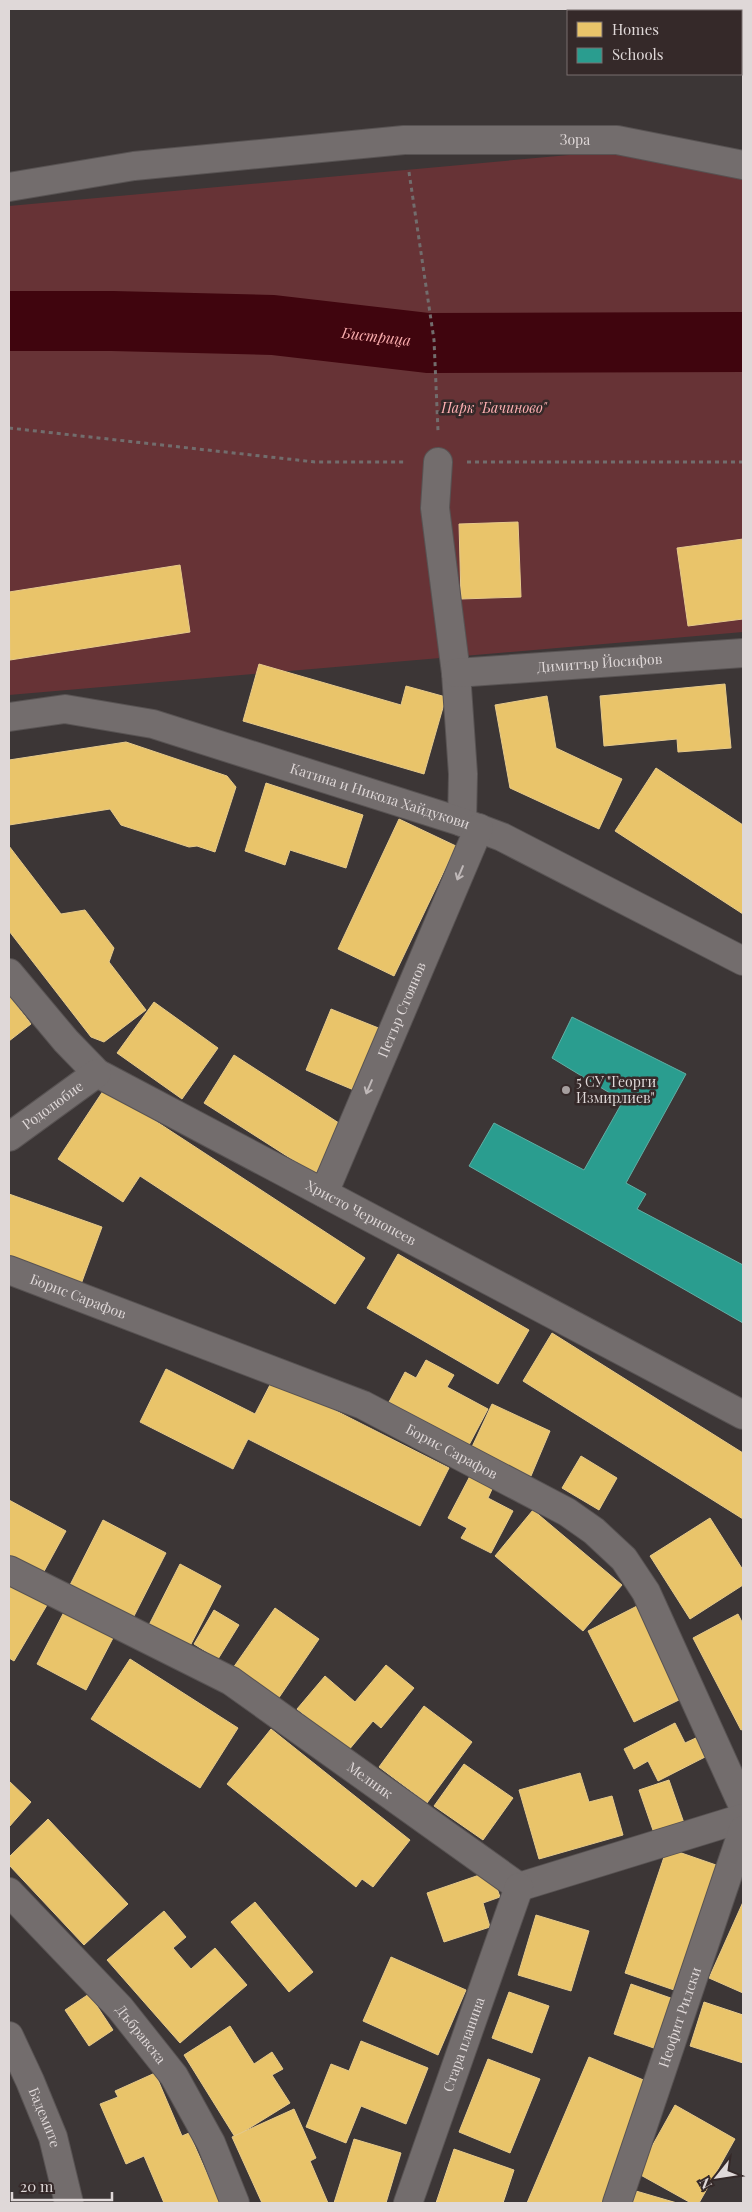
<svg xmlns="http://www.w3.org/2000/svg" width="752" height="2212" viewBox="0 0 752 2212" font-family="'Playfair Display',serif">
  <rect width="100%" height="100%" fill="#3c3636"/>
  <polygon fill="#673336" points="635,149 743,172 743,632 9,695 9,206"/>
  <g fill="#e9c46a" stroke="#e6ca8b">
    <polygon points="518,522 521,597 461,599 459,524"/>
    <polygon points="743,539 743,619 688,626 677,548"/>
    <polygon points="180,565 190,632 10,660 9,592"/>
    <polygon points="259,664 401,705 406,686 446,697 424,774 243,721"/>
    <polygon points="725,684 731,748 678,752 677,739 604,746 600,696"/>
    <polygon points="547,696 556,748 622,779 599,829 510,788 495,705"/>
    <polygon points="126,742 227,776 236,787 215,852 197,846 189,847 121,825 110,809 9,825 9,760"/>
    <polygon points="656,768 743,825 743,914 615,831"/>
    <polygon points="266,783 363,815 346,868 290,850 285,865 245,851"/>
    <polygon points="399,819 456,846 394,976 338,949"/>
    <polygon points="9,846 61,914 85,910 114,948 109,962 146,1010 104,1042 91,1037 9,931"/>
    <polygon points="9,995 31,1024 9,1041"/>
    <polygon points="154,1002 218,1048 182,1099 117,1053"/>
    <polygon points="331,1009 386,1031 361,1093 306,1070"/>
    <polygon points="234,1055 345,1127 315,1174 204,1103"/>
    <polygon points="105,1088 365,1258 335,1304 140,1176 123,1202 58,1159"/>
    <polygon points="9,1194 102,1227 80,1287 9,1261"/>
    <polygon points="398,1254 529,1330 498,1384 367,1308"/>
    <polygon points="552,1333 743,1453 743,1519 523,1381"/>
    <polygon points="426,1360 454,1375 447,1387 488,1409 469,1445 389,1402 405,1372 416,1378"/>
    <polygon points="166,1369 255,1414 273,1379 449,1468 420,1526 248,1439 233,1469 140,1422"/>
    <polygon points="492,1404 550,1431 531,1476 471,1449"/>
    <polygon points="581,1456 617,1478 599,1510 562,1488"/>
    <polygon points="470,1476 493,1487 488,1498 513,1511 491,1553 461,1538 467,1528 448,1518"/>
    <polygon points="9,1500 66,1531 42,1575 9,1557"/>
    <polygon points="533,1510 622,1585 583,1631 495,1556"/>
    <polygon points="710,1518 743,1570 743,1585 690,1619 650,1556"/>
    <polygon points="103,1520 166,1553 133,1618 70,1585"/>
    <polygon points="180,1564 221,1586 190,1646 149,1625"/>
    <polygon points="9,1583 47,1605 14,1661 9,1658"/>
    <polygon points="641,1604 687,1696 634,1722 588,1631"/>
    <polygon points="275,1608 319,1639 278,1699 233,1668"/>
    <polygon points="214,1610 239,1625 218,1659 194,1644"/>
    <polygon points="64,1612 113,1638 86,1690 37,1664"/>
    <polygon points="738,1614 743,1624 743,1729 741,1730 693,1638"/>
    <polygon points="130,1659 238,1728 200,1788 91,1719"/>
    <polygon points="386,1665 414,1688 381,1728 373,1721 348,1751 297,1709 325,1676 355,1702"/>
    <polygon points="424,1706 472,1742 427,1803 379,1767"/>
    <polygon points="675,1723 685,1743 698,1737 707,1756 658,1781 648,1761 634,1769 624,1749"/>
    <polygon points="271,1729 410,1840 373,1887 362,1879 356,1887 227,1784"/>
    <polygon points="464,1764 513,1798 483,1840 434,1806"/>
    <polygon points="580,1773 589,1802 612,1796 623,1835 539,1859 519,1790"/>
    <polygon points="669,1780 685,1826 655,1836 639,1790"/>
    <polygon points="9,1781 31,1802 9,1827"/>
    <polygon points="48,1819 128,1904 84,1945 9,1865 9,1857"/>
    <polygon points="667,1848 719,1866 677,1991 625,1973"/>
    <polygon points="491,1871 500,1897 483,1903 490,1927 444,1942 427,1893"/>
    <polygon points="255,1902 313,1972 289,1992 231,1922"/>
    <polygon points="743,1902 743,1993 709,1978"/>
    <polygon points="164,1911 186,1937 173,1948 191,1969 215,1948 247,1985 180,2043 107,1960"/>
    <polygon points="536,1915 589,1931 571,1991 518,1975"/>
    <polygon points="391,1957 466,1990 438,2055 363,2021"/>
    <polygon points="631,1984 682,2002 665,2052 614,2034"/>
    <polygon points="509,1992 549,2006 532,2053 492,2038"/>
    <polygon points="89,1994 113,2030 89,2046 65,2010"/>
    <polygon points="704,2002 743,2015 743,2063 690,2046"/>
    <polygon points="230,2026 254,2064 272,2052 283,2069 272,2075 290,2103 235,2137 184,2055"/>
    <polygon points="361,2041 428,2068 406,2124 361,2106 346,2143 306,2127 331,2064 349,2071"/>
    <polygon points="589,2057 653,2084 602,2203 527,2203"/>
    <polygon points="488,2059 540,2079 510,2153 459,2132"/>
    <polygon points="155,2073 182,2136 189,2133 220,2203 164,2203 144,2156 126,2164 100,2104 118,2097 115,2091"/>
    <polygon points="675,2105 735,2139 699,2203 691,2203 637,2173"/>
    <polygon points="294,2109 316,2158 310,2161 328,2203 262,2203 232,2137"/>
    <polygon points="354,2139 401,2153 386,2203 334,2203"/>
    <polygon points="454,2149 514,2170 503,2203 436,2203"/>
    <polygon points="636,2191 677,2203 633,2203"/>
  </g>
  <polygon fill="#2a9d8f" stroke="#60afa5" points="572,1017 686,1074 626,1183 646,1194 637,1209 743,1265 743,1323 469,1166 494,1123 584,1170 623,1101 552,1058"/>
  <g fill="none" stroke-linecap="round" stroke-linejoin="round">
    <path stroke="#40050e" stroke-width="60" id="s1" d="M 9,321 L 112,321 L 273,325 L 428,343 L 743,342"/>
    <g stroke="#585353" stroke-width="30">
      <g id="minor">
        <path id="s2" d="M 9,187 L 134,166 L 404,140 L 617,140 L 743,165"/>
        <polyline points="438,462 435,508 456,673 463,774 462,822"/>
        <path id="s3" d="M 456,673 L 743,653"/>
        <path id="s4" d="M 9,717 L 65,709 L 153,724 L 462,822 L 502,837 L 743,961"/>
        <path id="s5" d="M 9,973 L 66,1041 L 97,1073 L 743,1415"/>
        <path id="s6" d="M 9,1137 L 97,1073"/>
        <path id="s7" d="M 324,1193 L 479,828"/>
        <path id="s8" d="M 9,1270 L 363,1405 L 567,1512 L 594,1531 L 624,1559 L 646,1592 L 743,1806"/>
        <path id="s9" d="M 9,1570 L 231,1681 L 519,1887"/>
        <polyline points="519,1887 743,1818"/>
        <path id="s10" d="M 9,1892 L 120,2008 L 174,2076 L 211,2143 L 235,2203"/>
        <path id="s11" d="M 9,2036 L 30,2081 L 53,2137 L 69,2203"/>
        <path id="s12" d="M 408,2203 L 519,1887"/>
        <path id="s13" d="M 617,2203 L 743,1830"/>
      </g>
    </g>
    <g stroke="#726d6d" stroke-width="3" stroke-dasharray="4 4" stroke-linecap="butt">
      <polyline points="409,172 434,340 438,431"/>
      <polyline points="9,428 315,462 406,462"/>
      <polyline points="467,462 743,462"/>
    </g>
    <use href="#minor" stroke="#736d6d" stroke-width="28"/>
  </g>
  <defs><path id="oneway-shaft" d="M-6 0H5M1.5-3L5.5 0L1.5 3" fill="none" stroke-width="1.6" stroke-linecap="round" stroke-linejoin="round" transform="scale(1.25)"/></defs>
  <g stroke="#bfb8b8">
    <use href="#oneway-shaft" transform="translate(460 873) rotate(113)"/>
    <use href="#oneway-shaft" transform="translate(369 1087) rotate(113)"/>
  </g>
  <circle fill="#a69f9f" stroke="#352929" stroke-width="2" cx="566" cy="1090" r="5"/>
  <g text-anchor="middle" stroke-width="5" stroke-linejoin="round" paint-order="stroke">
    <g font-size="14" fill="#dfd8d8" stroke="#352929">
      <text dy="5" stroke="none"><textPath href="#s2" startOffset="569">Зора</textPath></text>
      <text dy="5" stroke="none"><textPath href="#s3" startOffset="144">Димитър Йосифов</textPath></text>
      <text dy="5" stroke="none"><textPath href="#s4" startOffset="384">Катина и Никола Хайдукови</textPath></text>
      <text dy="5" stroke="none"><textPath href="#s7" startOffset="199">Петър Стоянов</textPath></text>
      <text dy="5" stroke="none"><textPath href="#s6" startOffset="54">Родолюбие</textPath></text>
      <text dy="5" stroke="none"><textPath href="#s5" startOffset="432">Христо Чернопеев</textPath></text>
      <text dy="5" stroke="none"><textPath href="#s8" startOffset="74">Борис Сарафов</textPath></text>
      <text dy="5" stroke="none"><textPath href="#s8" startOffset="479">Борис Сарафов</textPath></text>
      <text dy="5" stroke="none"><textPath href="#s9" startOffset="419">Мелник</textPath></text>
      <text dy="5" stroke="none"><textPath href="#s13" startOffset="196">Неофит Рилски</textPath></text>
      <text dy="5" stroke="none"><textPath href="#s10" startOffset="194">Дъбравска</textPath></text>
      <text dy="5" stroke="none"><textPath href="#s12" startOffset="168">Стара планина</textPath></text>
      <text dy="5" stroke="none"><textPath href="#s11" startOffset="89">Бадемите</textPath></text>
    </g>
    <g font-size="14" font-style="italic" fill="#ffb1b3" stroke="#352929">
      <text x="494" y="413">Парк "Бачиново"</text>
    </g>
    <g font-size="14" fill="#dfd8d8" stroke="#352929" text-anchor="start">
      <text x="576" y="1087">5 СУ "Георги<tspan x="576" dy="16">Измирлиев"</tspan></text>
    </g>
    <g font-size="15" font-style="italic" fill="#f9acad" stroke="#352929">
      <text dy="5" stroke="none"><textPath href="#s1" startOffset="368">Бистрица</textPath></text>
    </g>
  </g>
  <rect width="752" height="2212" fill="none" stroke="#dfd8d8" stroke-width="20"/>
  <rect x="567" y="10" width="175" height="65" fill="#352929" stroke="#796f6f"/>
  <rect x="577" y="22" width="25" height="15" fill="#e9c46a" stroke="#796f6f"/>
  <text x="612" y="35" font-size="15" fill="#dfd8d8">Homes</text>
  <rect x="577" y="48" width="25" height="15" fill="#2a9d8f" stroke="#796f6f"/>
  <text x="612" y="60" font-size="15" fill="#dfd8d8">Schools</text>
  <g transform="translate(717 2177) rotate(240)" stroke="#352929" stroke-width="4" paint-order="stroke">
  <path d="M0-4L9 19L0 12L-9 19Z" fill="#dfd8d8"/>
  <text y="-8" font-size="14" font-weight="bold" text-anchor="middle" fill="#dfd8d8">N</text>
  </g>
  <path d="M12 2192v8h100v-8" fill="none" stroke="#dfd8d8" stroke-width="2.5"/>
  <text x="20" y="2192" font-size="15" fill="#dfd8d8" stroke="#352929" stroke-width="4" paint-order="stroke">20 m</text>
</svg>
